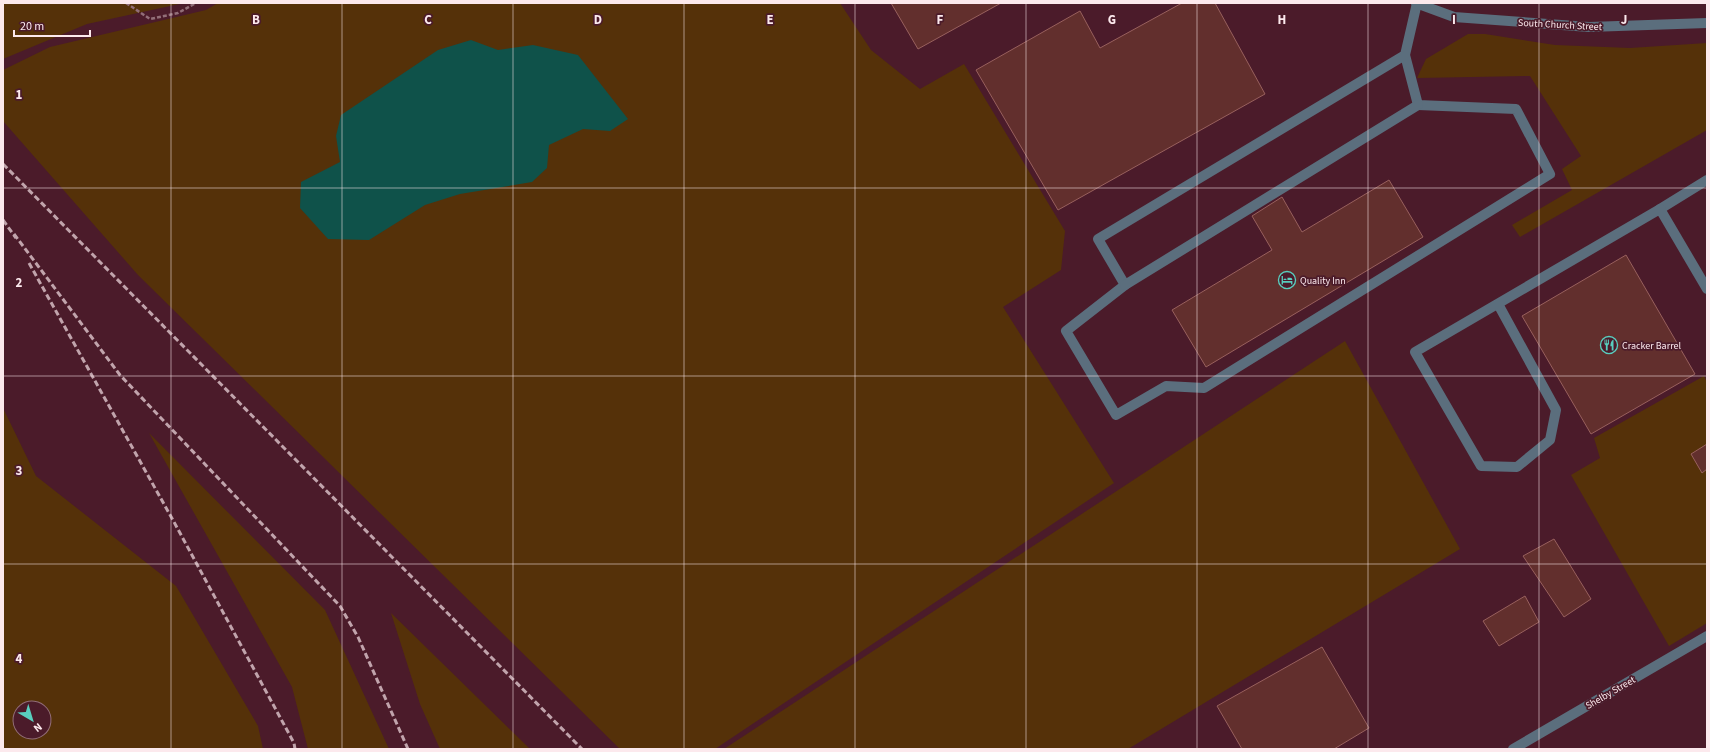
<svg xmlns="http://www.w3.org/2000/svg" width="1710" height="752" viewBox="0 0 1710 752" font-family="'Source Sans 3',sans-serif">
  <rect width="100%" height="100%" fill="#4b1b2a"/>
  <g fill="#553109" fill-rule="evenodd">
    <polygon points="3,3 184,3 87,24 3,59"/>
    <polygon points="218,3 840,3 871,50 920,89 964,64 1065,231 1061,270 1003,307 1114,483 715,749 620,749 138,275 3,121 3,70 50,47 206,10"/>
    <polygon points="1468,34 1485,34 1555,45 1630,48 1707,43 1707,130 1520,237 1512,225 1572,190 1562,169 1581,156 1530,76 1417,78 1426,59"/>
    <polygon points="1345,341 1460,549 1128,749 724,749"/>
    <polygon points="1704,376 1707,382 1707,623 1669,646 1571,475 1600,458 1594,438"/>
    <path d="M 3,408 L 36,476 L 176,586 L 258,726 L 263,749 L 3,749 ZM 20,708 L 44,708 L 44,732 L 20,732 Z"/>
    <polygon points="149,433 325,610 389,749 308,749 292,687"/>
    <polygon points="391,613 530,749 440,749 420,704"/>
  </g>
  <polygon fill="#0f524a" points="471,40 498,50 533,45 578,55 628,119 610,131 583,129 549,145 547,168 532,182 460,194 425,205 369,240 328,239 300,208 301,182 340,162 336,136 341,115 438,50"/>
  <g fill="#622f2d" stroke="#98605d">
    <polygon points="891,3 1001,3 918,49"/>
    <polygon points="1182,3 1215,3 1265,94 1058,210 976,70 1080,11 1100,48"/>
    <polygon points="1389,180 1423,237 1206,367 1172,310 1272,250 1252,216 1282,197 1302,232"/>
    <polygon points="1626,255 1695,374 1591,434 1522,316"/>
    <polygon points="1707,444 1707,469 1702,473 1691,454"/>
    <polygon points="1554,539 1591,599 1564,617 1523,556"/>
    <polygon points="1525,596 1539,622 1499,646 1483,621"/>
    <polygon points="1322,647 1369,728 1334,749 1242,749 1217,706"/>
  </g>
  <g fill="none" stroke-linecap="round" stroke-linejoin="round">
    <polyline stroke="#926e78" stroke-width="2.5" stroke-dasharray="4 2" stroke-linecap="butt" points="126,3 150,19 178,13 196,3"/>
    <g stroke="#5b6e7d" stroke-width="10">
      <polyline points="1405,55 1098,239 1125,285 1066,331 1116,415 1166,386 1204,388 1550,174 1516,109 1418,105 1405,55 1417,3"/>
      <polyline points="1660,209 1707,180"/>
      <polyline points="1125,285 1418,105"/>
      <polyline points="1498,304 1556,410 1550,440 1517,467 1481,466 1415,352 1660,209 1707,289"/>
    </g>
    <g stroke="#5b6e7d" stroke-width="10">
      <polyline points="1416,3 1454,17 1589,27 1707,23"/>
      <polyline points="1513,749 1707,636"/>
    </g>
    <g stroke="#c1a4ac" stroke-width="3" stroke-dasharray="6 3" stroke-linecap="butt">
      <polyline points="3,164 582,749"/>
      <polyline points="3,220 16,238"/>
      <polyline points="14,234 120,375 340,606 358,637 408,749"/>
      <polyline points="29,263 174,522 294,743 295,749"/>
    </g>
  </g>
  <path fill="none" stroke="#fce9ed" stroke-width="1" stroke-opacity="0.55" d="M 171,3 L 171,749M 342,3 L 342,749M 513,3 L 513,749M 684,3 L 684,749M 855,3 L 855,749M 1026,3 L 1026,749M 1197,3 L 1197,749M 1368,3 L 1368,749M 1539,3 L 1539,749M 3,188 L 1707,188M 3,376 L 1707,376M 3,564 L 1707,564"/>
  <defs>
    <g id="hotel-ring" transform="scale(0.9)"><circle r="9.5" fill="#4b1b2a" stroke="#59cebe" stroke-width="1.5"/><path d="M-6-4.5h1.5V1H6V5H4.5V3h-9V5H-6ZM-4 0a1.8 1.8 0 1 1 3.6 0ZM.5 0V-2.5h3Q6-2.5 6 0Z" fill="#59cebe"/></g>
    <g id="restaurant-ring" transform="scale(0.9)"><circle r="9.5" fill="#4b1b2a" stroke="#59cebe" stroke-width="1.5"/><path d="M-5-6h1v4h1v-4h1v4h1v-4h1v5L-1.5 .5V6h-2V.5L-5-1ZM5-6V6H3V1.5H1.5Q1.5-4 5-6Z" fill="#59cebe"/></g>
  </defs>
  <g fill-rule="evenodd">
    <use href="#hotel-ring" x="1287" y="280"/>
    <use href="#restaurant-ring" x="1609" y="345"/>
  </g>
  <g text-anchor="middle" stroke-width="3.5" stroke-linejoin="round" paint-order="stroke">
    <g font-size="10" fill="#fce9ed" stroke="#4b1b2a">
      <text transform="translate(1560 24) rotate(3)" y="4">South Church Street</text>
      <text transform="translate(1610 692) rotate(-30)" y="4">Shelby Street</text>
    </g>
    <g font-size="10" fill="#fce9ed" stroke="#4b1b2a" text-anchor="start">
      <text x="1300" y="284">Quality Inn</text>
      <text x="1622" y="349">Cracker Barrel</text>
    </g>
  </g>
  <g font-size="13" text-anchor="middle" font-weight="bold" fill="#fce9ed" stroke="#4b1b2a" stroke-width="3.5" stroke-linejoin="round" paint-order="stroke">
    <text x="256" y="24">B</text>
    <text x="428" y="24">C</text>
    <text x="598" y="24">D</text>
    <text x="770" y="24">E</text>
    <text x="940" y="24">F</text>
    <text x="1112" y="24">G</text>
    <text x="1282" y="24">H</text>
    <text x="1454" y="24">I</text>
    <text x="1624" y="24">J</text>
    <text x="19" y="99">1</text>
    <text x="19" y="287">2</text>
    <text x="19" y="475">3</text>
    <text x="19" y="663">4</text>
  </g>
  <rect width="1710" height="752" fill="none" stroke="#fce9ed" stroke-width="8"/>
  <g transform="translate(32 720) rotate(142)"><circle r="19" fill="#4b1b2a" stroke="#926d78"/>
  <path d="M0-3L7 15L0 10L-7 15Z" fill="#59cebe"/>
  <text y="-6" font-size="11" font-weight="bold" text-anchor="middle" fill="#fce9ed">N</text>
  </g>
  <path d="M14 30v6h76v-6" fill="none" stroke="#fce9ed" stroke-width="2"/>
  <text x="20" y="30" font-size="12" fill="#fce9ed" stroke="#4b1b2a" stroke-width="3" paint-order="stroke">20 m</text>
</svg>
